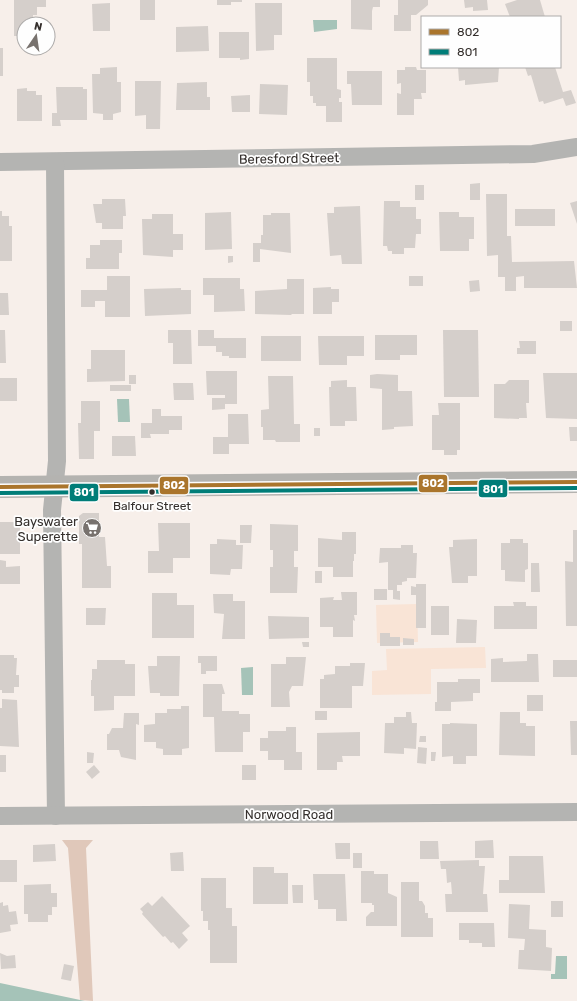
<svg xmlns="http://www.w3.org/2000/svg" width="577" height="1001" viewBox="0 0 577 1001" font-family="Rubik,sans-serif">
  <rect width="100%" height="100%" fill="#f7efea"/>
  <g fill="#f9e4d6">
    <polygon points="417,604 418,642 377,643 376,605"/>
    <polygon points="485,647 486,668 431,669 431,694 372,695 372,671 387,670 386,649"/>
  </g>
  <polygon fill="#e0c8ba" points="62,840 93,840 86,848 93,1001 80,1000 68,848"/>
  <g fill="#a5c3b8">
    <polygon points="313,20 337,20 337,29 314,32"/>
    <polygon points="117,399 129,399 130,422 118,422"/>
    <polygon points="253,667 253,695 242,695 241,668"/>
    <polygon points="556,956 567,956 567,979 551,979 551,974 555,974"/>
    <polygon points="0,983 85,1001 0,1001"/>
  </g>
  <g fill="#d5cfcb">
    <polygon points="14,0 46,0 46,7 37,7 37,15 33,15 33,24 24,24 24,36 14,36"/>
    <rect x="140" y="0" width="15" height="20"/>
    <polygon points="217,0 242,0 242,2 231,2 231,5 217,5"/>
    <polygon points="351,0 380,0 380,7 373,7 372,11 372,30 351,29"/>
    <polygon points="398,0 428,0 428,5 416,15 411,15 411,31 394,31 394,15 398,15"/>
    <polygon points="464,0 487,0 488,10 473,11 473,7 465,8"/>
    <polygon points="517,0 540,0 545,17 510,17 505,4"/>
    <polygon points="110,3 110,31 93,31 92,4"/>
    <polygon points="255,3 282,3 282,35 274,35 274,50 256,51"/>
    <polygon points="208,26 209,51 176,52 176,27"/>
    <polygon points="219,32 249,32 249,59 240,60 240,58 219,58"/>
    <rect x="0" y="48" width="3" height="28"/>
    <polygon points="307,58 337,58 337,89 341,90 341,98 339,98 339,102 342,102 342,122 326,122 326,106 316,106 316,103 313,103 313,96 310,96 310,82 307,82"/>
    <polygon points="117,67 117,82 121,82 121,112 113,114 113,120 103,120 103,114 93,113 92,74 100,74 100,68"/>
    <polygon points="405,67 416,67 417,70 426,70 426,93 421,93 422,99 414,99 414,115 397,115 397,93 401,94 401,83 397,84 397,70 405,70"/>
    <polygon points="458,67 499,67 498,82 465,85 465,80 459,81"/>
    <polygon points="525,67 555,67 563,92 571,90 576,103 566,106 563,98 544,104 543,101 539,102 531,75 528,76"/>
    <polygon points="347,71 382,71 382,105 352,105 351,84 347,84"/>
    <polygon points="135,81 161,81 160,129 146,129 146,115 135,116"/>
    <polygon points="207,82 207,97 210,97 210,110 176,110 177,83"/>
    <polygon points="260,84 288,85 287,115 259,114"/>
    <polygon points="56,87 83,87 83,89 87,89 87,120 60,120 61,126 52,126 52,113 57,113"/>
    <polygon points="27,88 27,91 36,91 36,95 42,95 42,121 17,121 17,89"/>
    <polygon points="250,95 250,112 232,112 231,96"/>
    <polygon points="480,183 480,200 470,200 470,184"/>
    <rect x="415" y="185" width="9" height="15"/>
    <polygon points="486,194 507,194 507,236 511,236 512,262 574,261 577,288 524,288 524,276 516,277 516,291 505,291 505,277 498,277 498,255 487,256"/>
    <polygon points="102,199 125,199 126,216 123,216 123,229 102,229 102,223 96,223 93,204 102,204"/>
    <polygon points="384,201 400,201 400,207 416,207 416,219 421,219 421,234 416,234 415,248 404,248 404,254 392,254 392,251 388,251 387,246 383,246"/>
    <polygon points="577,201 577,224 570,203"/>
    <polygon points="360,206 362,264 342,264 341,255 330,256 327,213 334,213 334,207"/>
    <rect x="515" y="209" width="40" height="17"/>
    <polygon points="0,211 2,211 2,216 9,216 9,226 12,226 12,261 0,261"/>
    <polygon points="231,212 232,249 205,250 205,213"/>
    <polygon points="439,212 459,212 459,217 474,217 474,239 469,239 469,251 440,251"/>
    <polygon points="271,213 290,213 291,253 260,249 260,262 253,262 253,243 261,243 261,235 263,235 263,215 271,215"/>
    <polygon points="152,214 173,214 173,234 183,234 183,250 173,250 173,257 143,255 142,219 152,219"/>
    <polygon points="100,240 122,240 122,253 119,253 119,269 86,269 86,258 90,258 90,245 100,245"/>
    <polygon points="228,256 233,256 233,262 228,263"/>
    <polygon points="107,276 130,276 130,317 105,317 105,301 95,301 95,307 81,307 81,290 107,290"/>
    <rect x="409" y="276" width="14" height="10"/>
    <polygon points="203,278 240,278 240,289 244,289 245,311 214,312 214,295 203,295"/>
    <polygon points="287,279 304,279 304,314 292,314 291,315 255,314 255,291 287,289"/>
    <polygon points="479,280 480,291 470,292 469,281"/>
    <polygon points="331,287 331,289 339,289 339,302 332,302 332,314 313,314 313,288"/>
    <polygon points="181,288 181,290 191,290 191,314 145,316 144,289"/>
    <polygon points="0,293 8,293 9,315 0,315"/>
    <rect x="560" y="321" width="12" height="10"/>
    <polygon points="0,330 5,330 6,363 0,363"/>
    <polygon points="168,330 191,330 192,364 173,364 173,343 168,343"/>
    <polygon points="198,330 214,330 214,338 246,338 246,358 229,358 229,356 222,356 222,352 216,352 216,346 198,346"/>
    <polygon points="443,330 478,330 479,397 444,397"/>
    <polygon points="375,335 417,335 417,355 400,355 400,360 375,360"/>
    <rect x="261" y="336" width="40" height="25"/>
    <polygon points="318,336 364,336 364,356 347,356 347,365 319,365"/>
    <polygon points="519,341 536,341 536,354 517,354 517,348 520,348"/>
    <polygon points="91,350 125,350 125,381 87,382 87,369 91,369"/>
    <polygon points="206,371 237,371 237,404 225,404 225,409 212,410 212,398 225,398 225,395 207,395"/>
    <polygon points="543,373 577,373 577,419 546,418"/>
    <polygon points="377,374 398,375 398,391 412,391 413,426 394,427 394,429 382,430 382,389 370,388 370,375"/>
    <rect x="129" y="375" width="7" height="9"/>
    <polygon points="268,376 293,376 294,424 300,424 300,442 276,442 275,440 263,440 263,427 261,427 261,410 269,409"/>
    <rect x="0" y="378" width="17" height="23"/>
    <polygon points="347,380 347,387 356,387 357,421 345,421 345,426 330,426 329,387 331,387 331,381"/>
    <polygon points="509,380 529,380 529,403 526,403 527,418 519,418 519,419 494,418 494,384 505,384"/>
    <polygon points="173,383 193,383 194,400 174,400"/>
    <rect x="110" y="385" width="21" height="6"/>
    <polygon points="81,401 100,401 100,431 94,431 94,459 79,459 78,423 81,423"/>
    <polygon points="438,403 460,403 460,450 457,450 457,455 444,455 444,450 432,450 432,415 439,415"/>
    <polygon points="152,409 161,409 161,416 182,416 182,430 169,430 169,434 150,434 151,438 141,438 141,423 152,423"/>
    <polygon points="228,414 248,414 249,444 229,444 229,454 213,454 213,437 228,437"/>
    <polygon points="569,427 577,427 577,441 570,441"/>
    <rect x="314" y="428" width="6" height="8"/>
    <polygon points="112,436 135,436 136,456 112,456"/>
    <polygon points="83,513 99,513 99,537 105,537 107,566 111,566 111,588 82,588 82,544 79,544 79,516"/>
    <rect x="0" y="522" width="20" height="32"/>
    <polygon points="158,523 190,523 190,558 173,558 173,573 148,573 148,551 159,551"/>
    <polygon points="270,524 298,525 298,551 294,551 294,567 298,567 297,593 270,593 270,567 273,567 273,550 270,550"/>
    <polygon points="240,525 252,525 251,543 240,543"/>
    <polygon points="573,530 577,530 577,626 566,626 565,561 573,562"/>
    <polygon points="342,532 356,532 356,554 354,554 354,561 353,561 353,577 333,577 333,567 318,567 318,538 342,540"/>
    <polygon points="217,539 236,540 236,545 243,545 242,569 231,569 230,575 210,574 210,544 217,544"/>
    <polygon points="477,539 477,576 468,576 468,583 452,583 449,547 453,547 453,540"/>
    <polygon points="510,539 523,539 523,543 528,543 528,569 525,570 525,582 505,581 505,570 501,570 501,543 510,543"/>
    <polygon points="401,545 413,545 413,553 417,553 416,578 407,578 407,581 402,582 402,585 397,585 397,591 400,591 400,600 393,599 393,590 388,590 388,562 379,563 380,548 401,548"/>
    <polygon points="0,560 6,561 6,567 20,566 20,584 0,584"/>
    <polygon points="531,563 539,563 540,592 531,592"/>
    <rect x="315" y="571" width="7" height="12"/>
    <polygon points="416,584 426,584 426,628 416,628 416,595 411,595 411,586 416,587"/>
    <rect x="374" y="589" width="13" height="11"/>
    <polygon points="341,592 357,592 357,615 354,615 355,621 353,620 353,637 333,637 333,627 320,627 320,598 334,597 333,600 342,600"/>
    <polygon points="152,593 177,593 177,605 194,605 194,638 152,638"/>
    <polygon points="213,594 233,594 233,601 245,601 245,639 222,639 224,614 214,613"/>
    <polygon points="513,602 526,602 526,606 537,606 537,629 494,629 494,606 514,606"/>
    <rect x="431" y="606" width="18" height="29"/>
    <polygon points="86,608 106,608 105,625 86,625"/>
    <polygon points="268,616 309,617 309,638 269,639"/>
    <polygon points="457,619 477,620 476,643 456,643"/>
    <polygon points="380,633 390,633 390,637 400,637 400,646 380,646"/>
    <polygon points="403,638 414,639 414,645 403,645"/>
    <polygon points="302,642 309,642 309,647 303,647"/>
    <polygon points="527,654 538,654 539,682 491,682 491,659 503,658 503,662 527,661"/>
    <polygon points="0,655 14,655 14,658 17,658 16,675 19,675 19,687 14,687 14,693 2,693 2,690 0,690"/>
    <polygon points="157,656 180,656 179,696 160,696 160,693 150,693 148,666 157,666"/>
    <polygon points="198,656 217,656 217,671 206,671 206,674 201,674 201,663 198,663"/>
    <polygon points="286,657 306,657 303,686 292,686 289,692 290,707 271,707 271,664 286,664"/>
    <polygon points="97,660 125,660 125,664 135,664 135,696 114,696 114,710 94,711 94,696 91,696 91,680 92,680 92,669 97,669"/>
    <rect x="553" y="660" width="24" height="17"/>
    <polygon points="350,663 365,663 363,686 352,686 352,708 320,708 320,679 324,679 324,675 335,674 335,666 350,666"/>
    <polygon points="458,679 480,679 480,693 473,693 473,701 451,702 451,711 435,711 435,702 437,702 437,682 458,682"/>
    <polygon points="203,684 222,684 225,694 222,694 222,711 239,711 239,714 250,714 250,732 243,732 243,752 215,752 214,717 203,717"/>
    <rect x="527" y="695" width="16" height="16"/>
    <polygon points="2,699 17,700 19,747 0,746 0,708 2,708"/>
    <polygon points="181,706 189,706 189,748 182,749 182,755 163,755 163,749 156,748 156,742 144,742 144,725 155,724 155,713 167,713 167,709 181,709"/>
    <rect x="315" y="711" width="12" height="9"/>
    <polygon points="406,712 411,712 412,723 417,723 416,749 404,748 404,754 384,753 385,723 394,723 394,717 406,717"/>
    <polygon points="500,712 520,712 520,723 526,723 526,726 535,726 535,756 499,755"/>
    <polygon points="124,713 139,713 139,725 136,724 136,760 121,757 119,750 107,750 107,734 109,734 112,728 123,728"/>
    <polygon points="570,721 577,721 577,755 571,755"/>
    <polygon points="450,723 477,724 477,756 466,756 466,764 453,764 453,756 442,757 442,724 450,724"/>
    <polygon points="286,727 296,727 296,752 302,752 302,770 284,770 284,760 268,760 268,751 260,751 260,738 268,738 268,731 286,731"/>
    <polygon points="360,732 360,756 342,756 343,762 337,762 337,770 317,770 317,733"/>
    <polygon points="420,736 426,736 426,742 419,742"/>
    <polygon points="418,747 427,748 426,764 417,763"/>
    <polygon points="87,752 94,753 93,763 87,763"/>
    <polygon points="431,752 436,752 435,761 431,761"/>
    <rect x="0" y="755" width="6" height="17"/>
    <polygon points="94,765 100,772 92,779 86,772"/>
    <rect x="242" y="765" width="14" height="15"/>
    <polygon points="493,840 494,858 475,858 475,841"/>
    <polygon points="420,841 438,841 439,859 420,859"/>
    <polygon points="335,843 350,843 350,859 336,859"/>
    <polygon points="55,844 56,861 33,862 33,845"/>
    <polygon points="183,852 184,871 171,871 170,853"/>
    <rect x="353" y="853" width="9" height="15"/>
    <polygon points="509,856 543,856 545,893 499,893 499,880 509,880"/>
    <rect x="0" y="860" width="17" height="22"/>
    <polygon points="479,860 479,866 485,866 483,894 487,894 488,912 446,912 445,894 452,894 451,882 447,883 446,869 441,869 440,861"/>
    <polygon points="253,867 274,867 274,873 288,873 288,904 253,904"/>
    <polygon points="361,871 374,871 374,874 388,874 388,893 397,897 397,926 366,926 366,917 371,912 374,912 374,905 372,905 372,903 361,903"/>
    <polygon points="313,874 345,874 347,921 336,921 336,909 318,909 318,900 314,900"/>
    <polygon points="201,878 226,878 226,908 232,908 232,926 237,926 237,963 210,963 210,930 208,930 208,921 203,921 203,911 201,911"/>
    <polygon points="401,882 419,882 419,901 422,901 425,906 425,913 428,913 428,918 433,918 433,937 401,937"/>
    <polygon points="51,884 51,893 57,893 57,907 52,907 52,915 48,915 48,922 28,922 28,914 24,914 24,885"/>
    <polygon points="292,885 303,885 303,903 293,903"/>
    <polygon points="162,896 190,926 182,933 188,940 179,949 173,942 171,943 165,936 163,937 142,914 143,912 140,909 148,902 152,906"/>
    <rect x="551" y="901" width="12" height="16"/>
    <polygon points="3,902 3,906 8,905 9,912 16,911 18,924 10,925 11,931 0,933 0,903"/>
    <polygon points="509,904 530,905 529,929 546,930 546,947 552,948 551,971 518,969 519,950 524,950 525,939 508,938"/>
    <polygon points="459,923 494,923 495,947 482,947 482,943 469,943 469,940 459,940"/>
    <polygon points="0,953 7,956 15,955 16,968 1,969"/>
    <polygon points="64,964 74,966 71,981 61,979"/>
  </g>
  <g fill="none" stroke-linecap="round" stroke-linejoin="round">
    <g stroke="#b4b4b2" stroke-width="18">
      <polyline points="0,162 533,154 577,147"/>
      <polyline points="55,162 57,461 52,510 56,816"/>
      <polyline points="0,816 577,812"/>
    </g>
    <polyline stroke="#b4b3b0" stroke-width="22" points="0,487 577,482"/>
    <g stroke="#fefefe" stroke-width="7">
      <polyline id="bus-1" points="0,487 577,482"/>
    </g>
    <g stroke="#fefefe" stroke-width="7">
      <polyline id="bus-2" points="0,493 577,488"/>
    </g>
    <use href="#bus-1" stroke="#aa752c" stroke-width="4"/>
    <use href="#bus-2" stroke="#007d78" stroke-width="4"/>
  </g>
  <defs>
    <g id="supermarket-disc" transform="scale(1)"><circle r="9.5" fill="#78726e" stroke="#fefefe"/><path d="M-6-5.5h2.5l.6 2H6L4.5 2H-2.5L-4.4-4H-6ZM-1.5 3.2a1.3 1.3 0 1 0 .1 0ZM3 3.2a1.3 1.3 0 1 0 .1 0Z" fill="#fff"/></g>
  </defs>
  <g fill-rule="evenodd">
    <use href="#supermarket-disc" x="92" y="528"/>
  </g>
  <circle fill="#342f2c" stroke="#fefefe" stroke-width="1.5" cx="152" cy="492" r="3.5"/>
  <g text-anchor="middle" stroke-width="3.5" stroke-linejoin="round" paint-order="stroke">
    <g font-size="12" fill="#342f2c" stroke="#fefefe">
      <text x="152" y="510">Balfour Street</text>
    </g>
    <g font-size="13" fill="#342f2c" stroke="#fefefe">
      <text transform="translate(289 158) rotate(-1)" y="5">Beresford Street</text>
      <text x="289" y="819">Norwood Road</text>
    </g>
    <g font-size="13" fill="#342f2c" stroke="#fefefe" text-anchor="end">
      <text x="78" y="526">Bayswater<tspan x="78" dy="15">Superette</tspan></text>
    </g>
  </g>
  <g stroke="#fefefe" stroke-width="1.5">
    <rect x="418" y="474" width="30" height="19" rx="4" fill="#aa752c"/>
    <rect x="159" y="476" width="30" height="19" rx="4" fill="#aa752c"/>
    <rect x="478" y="479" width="30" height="19" rx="4" fill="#007d78"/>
    <rect x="69" y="483" width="30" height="19" rx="4" fill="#007d78"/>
  </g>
  <g font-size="11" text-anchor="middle" font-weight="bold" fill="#fff">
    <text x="433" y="487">802</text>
    <text x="174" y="489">802</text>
    <text x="493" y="493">801</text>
    <text x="84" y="496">801</text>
  </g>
  <rect x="421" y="16" width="140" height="52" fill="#fefefe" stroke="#adabaa"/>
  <rect x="429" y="29" width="20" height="6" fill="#aa752c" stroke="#adabaa"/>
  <text x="457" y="36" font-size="12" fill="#342f2c">802</text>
  <rect x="429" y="49" width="20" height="6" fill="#007d78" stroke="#adabaa"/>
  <text x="457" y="56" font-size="12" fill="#342f2c">801</text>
  <g transform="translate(36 36) rotate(13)"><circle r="19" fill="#fefefe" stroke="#adabaa"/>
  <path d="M0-3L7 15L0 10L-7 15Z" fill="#78726e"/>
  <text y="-6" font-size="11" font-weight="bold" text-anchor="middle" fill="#342f2c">N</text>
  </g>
</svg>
